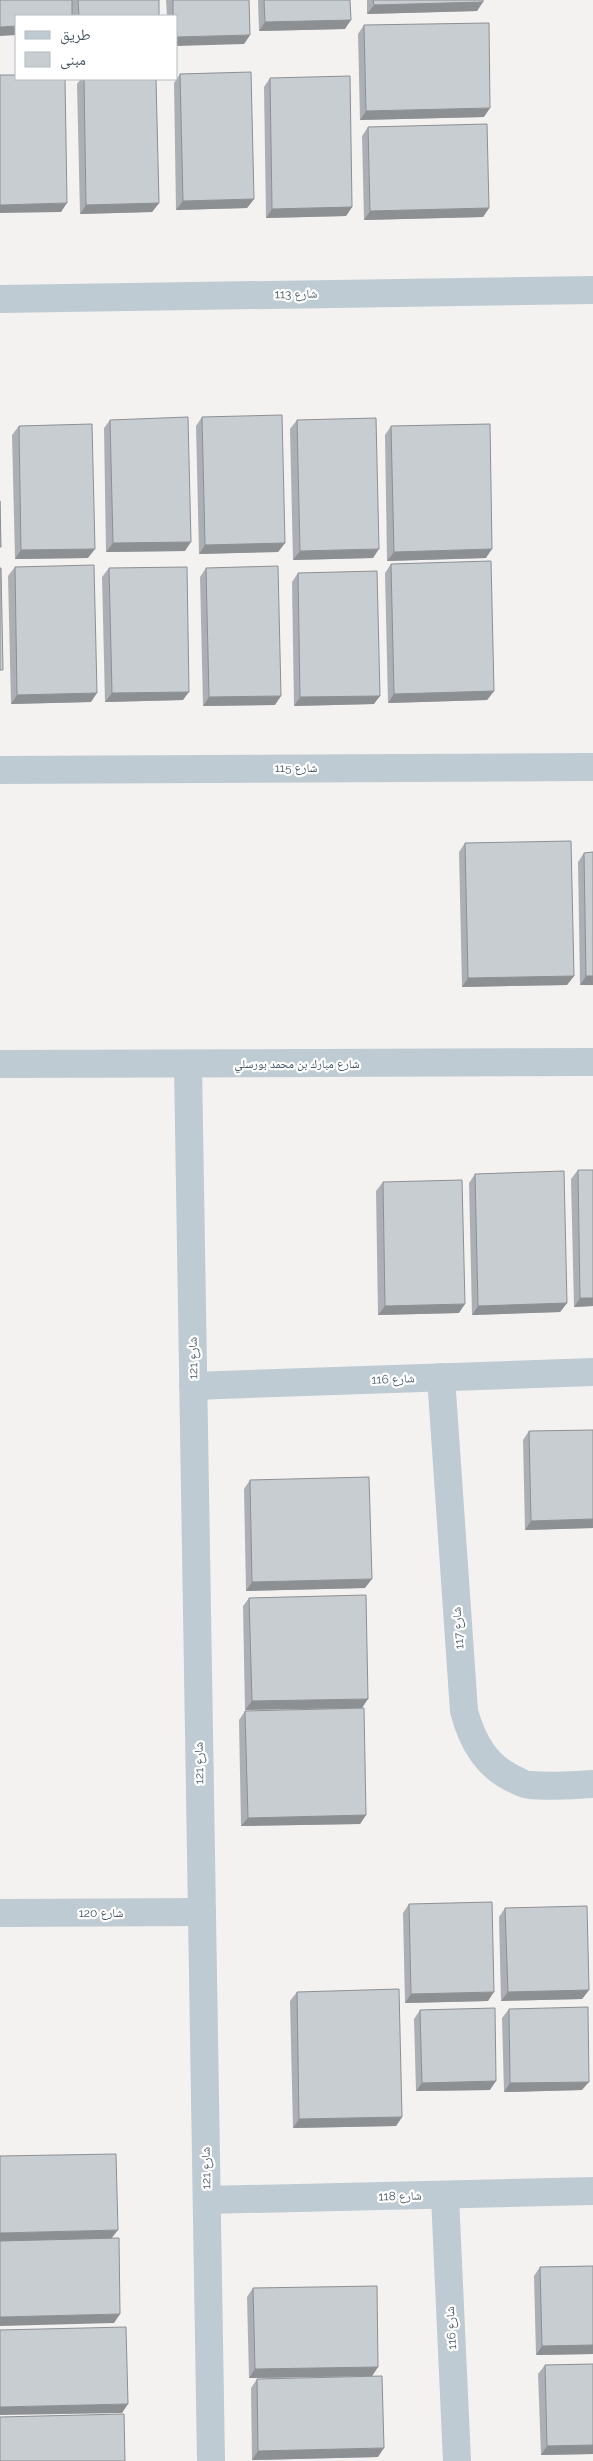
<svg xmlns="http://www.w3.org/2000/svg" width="593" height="2461" viewBox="0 0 593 2461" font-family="Raleway,'Noto Naskh Arabic',sans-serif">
  <rect width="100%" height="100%" fill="#f4f1f1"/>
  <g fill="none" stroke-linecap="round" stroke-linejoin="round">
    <g stroke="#becbd2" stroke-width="28">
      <polyline points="0,299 593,290"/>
      <polyline points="0,770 593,767"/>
      <polyline points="0,1064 593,1062"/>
      <polyline points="188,1065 211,2461"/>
      <path d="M 441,1377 L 464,1711 C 472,1741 486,1767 516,1780 C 520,1782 525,1785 530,1785 C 551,1787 572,1785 593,1784"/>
      <polyline points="193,1386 593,1372"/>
      <polyline points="0,1913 202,1912"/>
      <polyline points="445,2196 457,2461"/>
      <polyline points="207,2200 593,2191"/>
    </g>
  </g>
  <g fill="#acb0b5">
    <rect x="72" y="0" width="87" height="16"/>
    <polygon points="166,0 249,0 250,35 244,44 176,16 167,16"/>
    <polygon points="258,0 350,0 345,29 259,31"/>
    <polygon points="367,0 483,0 477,11 367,14"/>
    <polygon points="364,25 484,117 360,120 358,34"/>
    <polygon points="180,74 254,199 247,208 176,210 174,83"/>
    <polygon points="270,78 352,207 346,216 266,218 264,87"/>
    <polygon points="81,79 156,79 159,203 152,212 80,214 77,84"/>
    <polygon points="368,127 489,208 483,217 364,220 362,136"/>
    <polygon points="202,417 285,543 278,552 199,554 196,426"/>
    <polygon points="110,420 185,551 106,552 104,428"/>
    <polygon points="297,420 373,558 293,560 290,429"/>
    <polygon points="19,426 88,558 15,559 12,435"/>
    <polygon points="391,426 486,558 387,561 385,435"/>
    <polygon points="391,564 494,691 487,700 388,703 385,573"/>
    <polygon points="15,567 91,702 11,704 8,576"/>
    <polygon points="109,568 183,700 105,702 102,577"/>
    <polygon points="206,568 275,705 203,706 200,577"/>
    <polygon points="298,573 374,704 294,706 292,582"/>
    <polygon points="465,843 574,976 567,985 462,987 459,852"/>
    <polygon points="584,853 593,985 580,985 578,862"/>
    <polygon points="578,1170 593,1306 574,1307 571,1179"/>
    <polygon points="475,1174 567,1303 560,1312 472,1315 469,1183"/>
    <polygon points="383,1182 459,1313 378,1315 376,1191"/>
    <polygon points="529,1431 593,1528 525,1530 523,1440"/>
    <polygon points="250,1480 365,1588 246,1591 244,1489"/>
    <polygon points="249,1598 362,1708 245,1710 243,1606"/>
    <polygon points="245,1711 366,1815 360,1824 241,1826 239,1720"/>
    <polygon points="409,1904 488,2001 405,2003 403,1913"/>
    <polygon points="505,1908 589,1990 582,1999 501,2001 499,1917"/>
    <polygon points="297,1992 402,2117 396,2126 293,2128 290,2001"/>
    <polygon points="509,2009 582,2090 504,2092 502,2018"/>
    <polygon points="420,2010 490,2090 416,2091 414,2019"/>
    <polygon points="593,2266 593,2354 536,2355 534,2276 540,2267"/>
    <polygon points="253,2288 378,2367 372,2376 249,2378 247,2297"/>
    <polygon points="593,2364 593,2454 541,2455 538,2374 545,2365"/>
    <polygon points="257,2379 378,2457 252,2460 251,2388"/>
  </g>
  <g fill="#8c9093">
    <polygon points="483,2 477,11 367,14 374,5"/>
    <polygon points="351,20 345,29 259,31 265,22"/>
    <polygon points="16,26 16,35 0,36 0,27"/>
    <polygon points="250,35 244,44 176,46 176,37"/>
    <polygon points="490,108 484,117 360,120 366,111"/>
    <polygon points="254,199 247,208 176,210 183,201"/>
    <polygon points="67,203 61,212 0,213 0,205"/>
    <polygon points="159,203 152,212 80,214 86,205"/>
    <polygon points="352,207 346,216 266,218 272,209"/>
    <polygon points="489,208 483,217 364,220 370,211"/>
    <polygon points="191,542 185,551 106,552 113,543"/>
    <polygon points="285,543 278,552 199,554 205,545"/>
    <polygon points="95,549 88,558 15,559 21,550"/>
    <polygon points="379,549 373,558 293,560 300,551"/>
    <polygon points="492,549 486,558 387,561 394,552"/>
    <polygon points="494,691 487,700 388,703 394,694"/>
    <polygon points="189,692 183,700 105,702 112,693"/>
    <polygon points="97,693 91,702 11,704 17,695"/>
    <polygon points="281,696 275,705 203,706 209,697"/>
    <polygon points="380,696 374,704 294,706 300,697"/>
    <polygon points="574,976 567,985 462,987 468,978"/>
    <polygon points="586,976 593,976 593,985 580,985"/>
    <polygon points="580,1298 593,1298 593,1306 574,1307"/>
    <polygon points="567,1303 560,1312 472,1315 478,1306"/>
    <polygon points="465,1304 459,1313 378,1315 385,1306"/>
    <polygon points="593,1519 593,1528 525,1530 531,1521"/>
    <polygon points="372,1579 365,1588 246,1591 252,1582"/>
    <polygon points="368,1699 362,1708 245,1710 252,1701"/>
    <polygon points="366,1815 360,1824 241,1826 248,1818"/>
    <polygon points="589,1990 582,1999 501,2001 508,1992"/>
    <polygon points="494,1992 488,2001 405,2003 411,1994"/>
    <polygon points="496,2081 490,2090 416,2091 422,2083"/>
    <polygon points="589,2082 582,2090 504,2092 510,2083"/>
    <polygon points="402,2117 396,2126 293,2128 299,2119"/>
    <polygon points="118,2230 111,2239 0,2242 0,2233"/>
    <polygon points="120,2314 114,2323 0,2326 0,2317"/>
    <polygon points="593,2345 593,2354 536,2355 542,2346"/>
    <polygon points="378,2367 372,2376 249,2378 255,2369"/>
    <polygon points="128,2404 122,2413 0,2415 0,2407"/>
    <polygon points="593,2445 593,2454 541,2455 547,2446"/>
    <polygon points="384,2448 378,2457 252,2460 258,2451"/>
  </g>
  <g fill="#c8cdd2" stroke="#8c9093">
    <polygon points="0,0 72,0 72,16 16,16 16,26 0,27"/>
    <polygon points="78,0 159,0 159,16 79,16"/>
    <polygon points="173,0 249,0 250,35 176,37 176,16 173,16"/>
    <polygon points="264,0 350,0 351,20 265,22"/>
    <polygon points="373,0 483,0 483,2 374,5"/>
    <polygon points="489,23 490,108 366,111 364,25"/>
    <polygon points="251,72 254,199 183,201 180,74"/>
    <polygon points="0,75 16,75 16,79 65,79 67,203 0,205"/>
    <polygon points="350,76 352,207 272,209 270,78"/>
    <polygon points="84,79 156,79 159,203 86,205"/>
    <polygon points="487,124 489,208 370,211 368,127"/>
    <polygon points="282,415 285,543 205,545 202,417"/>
    <polygon points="188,417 191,542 113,543 110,420"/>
    <polygon points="376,418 379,549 300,551 297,420"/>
    <polygon points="92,424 95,549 21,550 19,426"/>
    <polygon points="490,424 492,549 394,552 391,426"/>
    <polygon points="0,501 1,547 0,547"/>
    <polygon points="491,561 494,691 394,694 391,564"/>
    <polygon points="94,565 97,693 17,695 15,567"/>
    <polygon points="278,566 281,696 209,697 206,568"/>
    <polygon points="187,567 189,692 112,693 109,568"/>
    <polygon points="0,568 1,568 3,670 0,670"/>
    <polygon points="377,571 380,696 300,697 298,573"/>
    <polygon points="571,841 574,976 468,978 465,843"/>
    <polygon points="593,852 593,976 586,976 584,853"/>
    <polygon points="578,1170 593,1170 593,1298 580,1298"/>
    <polygon points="564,1171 567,1303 478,1306 475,1174"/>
    <polygon points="462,1180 465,1304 385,1306 383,1182"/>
    <polygon points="593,1430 593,1519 531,1521 529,1431"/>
    <polygon points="369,1477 372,1579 252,1582 250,1480"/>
    <polygon points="366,1595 368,1699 252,1701 249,1598"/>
    <polygon points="364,1708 366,1815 248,1818 245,1711"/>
    <polygon points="492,1902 494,1992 411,1994 409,1904"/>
    <polygon points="587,1906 589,1990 508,1992 505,1908"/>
    <polygon points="399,1989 402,2117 299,2119 297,1992"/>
    <polygon points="588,2007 589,2082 510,2083 509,2009"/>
    <polygon points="495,2008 496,2081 422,2083 420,2010"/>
    <polygon points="116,2154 118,2230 0,2233 0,2156"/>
    <polygon points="119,2238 120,2314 0,2317 0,2241"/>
    <polygon points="593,2266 593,2345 542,2346 540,2267"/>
    <polygon points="377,2286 378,2367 255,2369 253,2288"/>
    <polygon points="126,2327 128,2404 0,2407 0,2330"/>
    <polygon points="593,2364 593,2445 547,2446 545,2365"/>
    <polygon points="382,2376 384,2448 258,2451 257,2379"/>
    <polygon points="124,2414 125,2461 0,2461 0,2417"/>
  </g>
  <g text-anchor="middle" stroke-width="4.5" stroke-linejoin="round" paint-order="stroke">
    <g font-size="12" fill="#475762" stroke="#fff">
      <text transform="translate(296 294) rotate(-1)" y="4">شارع 113</text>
      <text x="296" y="772">شارع 115</text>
      <text x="297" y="1068">شارع مبارك بن محمد بورسلي</text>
      <text transform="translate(193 1358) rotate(-91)" y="4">شارع 121</text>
      <text transform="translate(393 1379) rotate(-2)" y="4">شارع 116</text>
      <text transform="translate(458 1628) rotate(-94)" y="4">شارع 117</text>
      <text transform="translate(199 1763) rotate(-91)" y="4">شارع 121</text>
      <text x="101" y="1917">شارع 120</text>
      <text transform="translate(206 2168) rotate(-91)" y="4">شارع 121</text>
      <text transform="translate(400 2196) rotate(-1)" y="4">شارع 118</text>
      <text transform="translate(451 2328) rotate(-93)" y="4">شارع 116</text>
    </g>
  </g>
  <rect x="15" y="15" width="162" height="65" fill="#ffffff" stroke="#b5bcc0"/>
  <rect x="25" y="31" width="25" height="8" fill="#becbd2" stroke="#b5bcc0"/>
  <text x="60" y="40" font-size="15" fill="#475762">طريق</text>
  <rect x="25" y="52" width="25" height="15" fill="#c8cdd2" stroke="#b5bcc0"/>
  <text x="60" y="65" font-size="15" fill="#475762">مبنى</text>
</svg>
